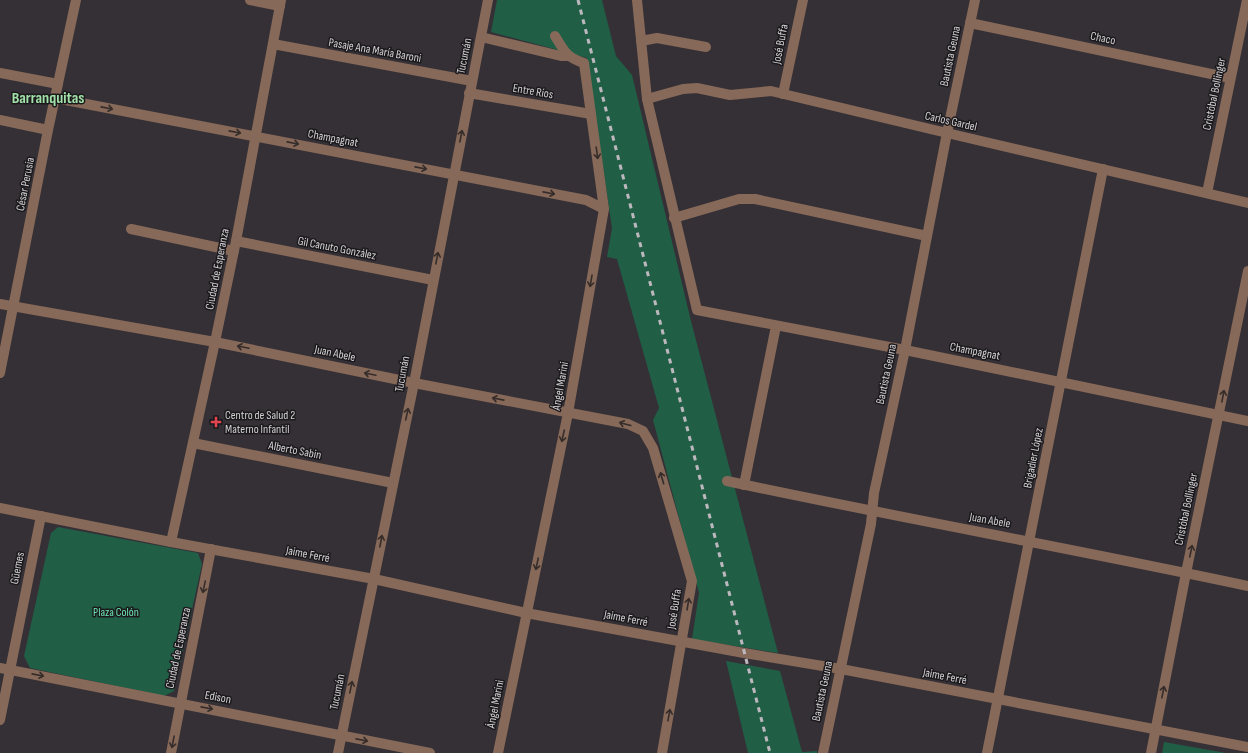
<svg xmlns="http://www.w3.org/2000/svg" width="1248" height="753" viewBox="0 0 1248 753" font-family="'Sofia Sans Condensed',sans-serif">
  <rect width="100%" height="100%" fill="#353036"/>
  <g fill="#205e46">
    <polygon points="497,0 602,0 616,56 632,75 691,321 778,653 692,639 699,593 653,420 659,408 617,259 607,257 612,228 587,58 491,32"/>
    <polygon points="58,527 198,553 202,564 174,691 164,696 30,668 24,656 51,533"/>
    <polygon points="726,661 780,671 802,752 817,751 817,753 748,753"/>
    <polygon points="1164,742 1226,753 1162,753"/>
  </g>
  <g fill="none" stroke-linecap="round" stroke-linejoin="round">
    <g stroke="#866958" stroke-width="10">
      <polyline points="250,0 280,6"/>
      <polyline points="637,0 647,99 697,310 905,350 1248,421"/>
      <polyline points="970,23 1230,78"/>
      <polyline points="481,37 561,56 569,56"/>
      <polyline points="641,41 657,38 706,47"/>
      <polyline points="273,44 472,81"/>
      <polyline points="0,73 58,84"/>
      <polyline points="469,93 591,114"/>
      <polyline points="783,94 803,0"/>
      <polyline points="55,98 586,200 604,209"/>
      <polyline points="647,99 683,89 697,88 730,95 771,91 947,133 1248,203"/>
      <polyline points="0,120 48,130"/>
      <polyline points="1207,193 1247,0"/>
      <polyline points="674,218 739,199 755,199 927,236"/>
      <polyline points="131,229 234,251"/>
      <polyline points="236,241 433,280"/>
      <polyline points="0,304 215,342 414,383 628,424 643,431 653,448 692,581 662,753"/>
      <polyline points="0,373 48,130 76,0"/>
      <polyline points="193,443 393,483"/>
      <path d="M 727,481 C 900,518 1075,549 1248,586"/>
      <polyline points="744,485 776,326"/>
      <polyline points="0,508 171,542 374,579 526,613 744,653 841,669 1248,747"/>
      <polyline points="171,542 215,342 236,241 281,0"/>
      <polyline points="0,668 430,753"/>
      <polyline points="0,720 41,516"/>
      <polyline points="171,753 211,549"/>
      <polyline points="338,753 414,383 488,0"/>
      <path d="M 498,753 L 568,413 L 604,209 L 584,63 C 567,58 564,51 555,36"/>
      <polyline points="823,753 871,524 874,493 905,350 947,133 975,0"/>
      <polyline points="987,753 1103,169"/>
      <polyline points="1151,753 1186,573 1248,271"/>
    </g>
    <polyline stroke="#bcb8bd" stroke-width="3" stroke-dasharray="5 5" stroke-linecap="butt" points="578,0 770,753"/>
  </g>
  <defs><path id="oneway-shaft" d="M-6 0H5M1.5-3L5.5 0L1.5 3" fill="none" stroke-width="1.6" stroke-linecap="round" stroke-linejoin="round"/></defs>
  <g stroke="#362d2b">
    <use href="#oneway-shaft" transform="translate(107 108) rotate(11)"/>
    <use href="#oneway-shaft" transform="translate(235 132) rotate(11)"/>
    <use href="#oneway-shaft" transform="translate(461 136) rotate(-79)"/>
    <use href="#oneway-shaft" transform="translate(293 143) rotate(11)"/>
    <use href="#oneway-shaft" transform="translate(597 153) rotate(82)"/>
    <use href="#oneway-shaft" transform="translate(421 168) rotate(11)"/>
    <use href="#oneway-shaft" transform="translate(549 193) rotate(11)"/>
    <use href="#oneway-shaft" transform="translate(437 258) rotate(-79)"/>
    <use href="#oneway-shaft" transform="translate(591 281) rotate(100)"/>
    <use href="#oneway-shaft" transform="translate(243 347) rotate(-168)"/>
    <use href="#oneway-shaft" transform="translate(370 374) rotate(-168)"/>
    <use href="#oneway-shaft" transform="translate(1223 396) rotate(-79)"/>
    <use href="#oneway-shaft" transform="translate(498 399) rotate(-169)"/>
    <use href="#oneway-shaft" transform="translate(407 414) rotate(-78)"/>
    <use href="#oneway-shaft" transform="translate(625 424) rotate(-165)"/>
    <use href="#oneway-shaft" transform="translate(563 436) rotate(102)"/>
    <use href="#oneway-shaft" transform="translate(662 478) rotate(-106)"/>
    <use href="#oneway-shaft" transform="translate(381 541) rotate(-79)"/>
    <use href="#oneway-shaft" transform="translate(1191 551) rotate(-78)"/>
    <use href="#oneway-shaft" transform="translate(537 564) rotate(102)"/>
    <use href="#oneway-shaft" transform="translate(204 587) rotate(102)"/>
    <use href="#oneway-shaft" transform="translate(688 604) rotate(-81)"/>
    <use href="#oneway-shaft" transform="translate(38 675) rotate(11)"/>
    <use href="#oneway-shaft" transform="translate(351 687) rotate(-78)"/>
    <use href="#oneway-shaft" transform="translate(1163 692) rotate(-79)"/>
    <use href="#oneway-shaft" transform="translate(207 708) rotate(11)"/>
    <use href="#oneway-shaft" transform="translate(669 715) rotate(-80)"/>
    <use href="#oneway-shaft" transform="translate(362 740) rotate(11)"/>
    <use href="#oneway-shaft" transform="translate(173 742) rotate(101)"/>
  </g>
  <path fill="#e0444e" stroke="#1b191c" stroke-width="1.5" d="M214 416h4v4h4v4h-4v4h-4v-4h-4v-4h4z"/>
  <g text-anchor="middle" stroke-width="3" stroke-linejoin="round" paint-order="stroke">
    <g font-size="12" fill="#d3d0d4" stroke="#1b191c">
      <text transform="translate(1103 38) rotate(12)" y="4">Chaco</text>
      <text transform="translate(780 44) rotate(-79)" y="4">José Buffa</text>
      <text transform="translate(375 50) rotate(10)" y="4">Pasaje Ana María Baroni</text>
      <text transform="translate(464 56) rotate(-78)" y="4">Tucumán</text>
      <text transform="translate(950 56) rotate(-78)" y="4">Bautista Geuna</text>
      <text transform="translate(533 91) rotate(10)" y="4">Entre Ríos</text>
      <text transform="translate(1214 94) rotate(-78)" y="4">Cristóbal Bollinger</text>
      <text transform="translate(951 121) rotate(13)" y="4">Carlos Gardel</text>
      <text transform="translate(333 138) rotate(11)" y="4">Champagnat</text>
      <text transform="translate(25 184) rotate(-79)" y="4">César Perusia</text>
      <text transform="translate(337 248) rotate(11)" y="4">Gil Canuto González</text>
      <text transform="translate(217 269) rotate(-79)" y="4">Ciudad de Esperanza</text>
      <text transform="translate(975 351) rotate(11)" y="4">Champagnat</text>
      <text transform="translate(335 353) rotate(12)" y="4">Juan Abele</text>
      <text transform="translate(402 374) rotate(-79)" y="4">Tucumán</text>
      <text transform="translate(886 374) rotate(-78)" y="4">Bautista Geuna</text>
      <text transform="translate(560 386) rotate(-80)" y="4">Ángel Marini</text>
      <text transform="translate(295 450) rotate(11)" y="4">Alberto Sabin</text>
      <text transform="translate(1033 458) rotate(-79)" y="4">Brigadier López</text>
      <text transform="translate(1186 509) rotate(-78)" y="4">Cristóbal Bollinger</text>
      <text transform="translate(990 520) rotate(10)" y="4">Juan Abele</text>
      <text transform="translate(308 554) rotate(11)" y="4">Jaime Ferré</text>
      <text transform="translate(17 568) rotate(-79)" y="4">Güemes</text>
      <text transform="translate(674 609) rotate(-81)" y="4">José Buffa</text>
      <text transform="translate(626 618) rotate(11)" y="4">Jaime Ferré</text>
      <text transform="translate(178 648) rotate(-78)" y="4">Ciudad de Esperanza</text>
      <text transform="translate(945 676) rotate(11)" y="4">Jaime Ferré</text>
      <text transform="translate(822 691) rotate(-78)" y="4">Bautista Geuna</text>
      <text transform="translate(337 692) rotate(-78)" y="4">Tucumán</text>
      <text transform="translate(218 697) rotate(11)" y="4">Edison</text>
      <text transform="translate(495 704) rotate(-79)" y="4">Ángel Marini</text>
    </g>
    <g font-size="12" fill="#d3d0d4" stroke="#1b191c" text-anchor="start">
      <text x="225" y="419">Centro de Salud 2<tspan x="225" dy="14">Materno Infantil</tspan></text>
    </g>
    <g font-size="12" fill="#6de6b5" stroke="#1b191c">
      <text x="116" y="616">Plaza Colón</text>
    </g>
    <g font-size="16" font-weight="bold" fill="#a1e0a8" stroke="#1b191c">
      <text x="48" y="103">Barranquitas</text>
    </g>
  </g>
</svg>
